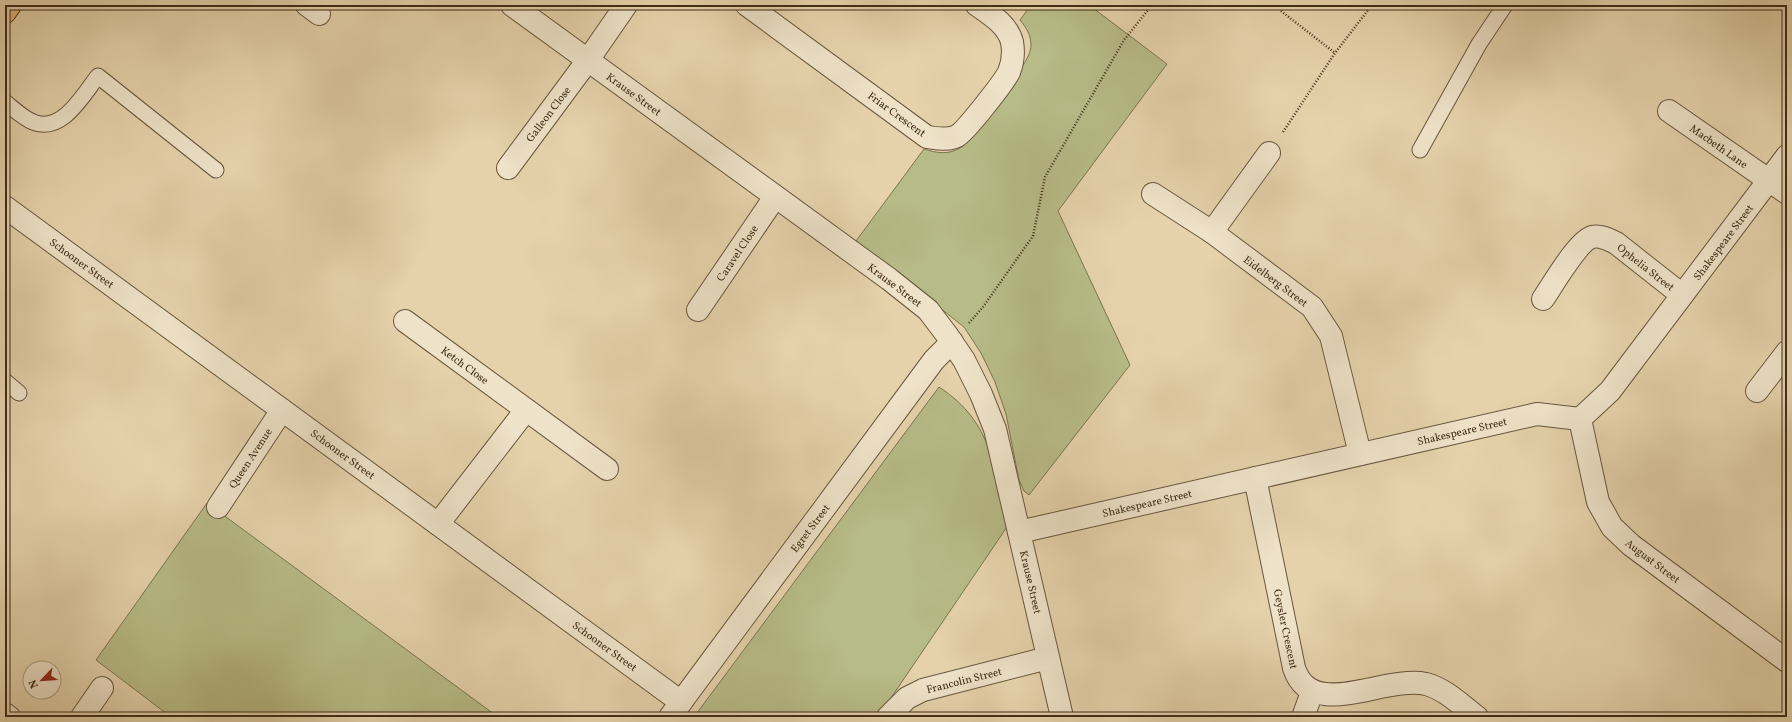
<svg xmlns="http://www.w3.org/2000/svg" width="1792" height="722" viewBox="0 0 1792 722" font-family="Vollkorn,serif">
  <rect width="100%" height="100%" fill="#e5d2ab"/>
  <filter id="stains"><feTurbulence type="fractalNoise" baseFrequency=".005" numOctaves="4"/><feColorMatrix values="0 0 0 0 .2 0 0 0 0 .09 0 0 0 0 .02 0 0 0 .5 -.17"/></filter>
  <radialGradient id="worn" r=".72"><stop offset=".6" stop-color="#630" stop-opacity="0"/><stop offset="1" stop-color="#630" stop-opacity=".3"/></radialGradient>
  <g fill="#b7bb87" stroke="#7b7450">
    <path d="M 1031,5 L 1089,5 L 1167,64 L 1058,211 L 1130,365 L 1029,495 L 1024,491 L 1019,480 L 1006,414 L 995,382 L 981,353 L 964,327 L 856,241 L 924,149 C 937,153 948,155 960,148 C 971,142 1025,67 1029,54 C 1030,52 1031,48 1031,45 C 1031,35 1026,27 1020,20 Z"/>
    <path d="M 939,387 C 994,423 994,469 1007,527 L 878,717 L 694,717 Z"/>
    <polygon points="207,503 498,717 171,717 96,660"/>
  </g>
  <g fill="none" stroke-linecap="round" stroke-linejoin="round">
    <g stroke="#68563e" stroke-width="17">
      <g id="service">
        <path d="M 5,102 C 14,109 23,118 33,122 C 62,134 83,95 98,76 L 216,170"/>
        <polyline points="1420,150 1479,44 1505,5"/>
        <polyline points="5,381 19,393"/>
      </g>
    </g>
    <g stroke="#68563e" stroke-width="24">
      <g id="minor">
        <polyline points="307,5 319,14"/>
        <polyline points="512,5 889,279 928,310 947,335 964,360 981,394 995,429 1062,717"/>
        <path d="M 747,5 L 927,137 C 937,138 947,141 957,136 C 966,131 1004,82 1009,72 C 1013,62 1014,53 1012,42 C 1008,25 990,14 977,5"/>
        <polyline points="1669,111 1787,193"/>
        <polyline points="508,168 588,60 626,5"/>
        <polyline points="1153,194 1212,232 1312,307 1331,336 1360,454"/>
        <polyline points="5,207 681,702"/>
        <polyline points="1212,232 1269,153"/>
        <path d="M 1543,299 C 1552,286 1578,241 1592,237 C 1600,235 1608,239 1616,243 L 1682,295"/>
        <polyline points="698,310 775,197"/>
        <polyline points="405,321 607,469"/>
        <polyline points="1757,391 1787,352"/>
        <polyline points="1580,419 1610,391 1787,156"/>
        <polyline points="1580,419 1598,502 1612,527 1631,545 1787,661"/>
        <path d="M 1255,478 L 1294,668 C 1312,722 1383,675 1426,684 C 1445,689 1461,705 1477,717"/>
        <polyline points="218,507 282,410"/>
        <polyline points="438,524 526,410"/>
        <polyline points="1019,532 1537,414 1580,419"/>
        <polyline points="5,714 9,717"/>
        <polyline points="82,717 102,688"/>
        <polyline points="670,717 934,360 952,342"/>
        <polyline points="888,717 907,698 923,690 1048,658"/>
        <polyline points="1303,717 1311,695"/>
      </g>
    </g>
    <g stroke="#3f2d19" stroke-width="24">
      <polyline id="primary" points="5,12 10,5"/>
    </g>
    <g stroke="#3f2d19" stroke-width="2.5" stroke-dasharray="1 2" stroke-linecap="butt">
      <polyline points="1281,11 1335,53"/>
      <polyline points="1283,132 1335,53 1372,5"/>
      <polyline points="969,323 983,307 1033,236 1045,177 1124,40 1152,5"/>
    </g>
    <use href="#service" stroke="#eee2c8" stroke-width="15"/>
    <use href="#minor" stroke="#eee2c8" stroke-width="22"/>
    <use href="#primary" stroke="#e2b976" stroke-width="22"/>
  </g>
  <g text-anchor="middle" stroke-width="3.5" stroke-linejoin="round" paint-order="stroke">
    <g font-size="11" fill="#3f2d19" stroke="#eee2c8">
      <text transform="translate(634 94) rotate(36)" y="4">Krause Street</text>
      <text transform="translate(548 114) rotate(-53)" y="4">Galleon Close</text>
      <text transform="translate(897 114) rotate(36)" y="4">Friar Crescent</text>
      <text transform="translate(1719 146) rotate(35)" y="4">Macbeth Lane</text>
      <text transform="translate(1723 242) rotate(-53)" y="4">Shakespeare Street</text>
      <text transform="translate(737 253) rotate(-56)" y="4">Caravel Close</text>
      <text transform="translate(82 263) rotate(36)" y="4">Schooner Street</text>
      <text transform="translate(1646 267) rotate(38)" y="4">Ophelia Street</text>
      <text transform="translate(1276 281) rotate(37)" y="4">Eidelberg Street</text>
      <text transform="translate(895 285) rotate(37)" y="4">Krause Street</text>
      <text transform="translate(465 365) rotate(36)" y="4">Ketch Close</text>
      <text transform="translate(1462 431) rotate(-13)" y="4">Shakespeare Street</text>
      <text transform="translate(343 454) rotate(36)" y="4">Schooner Street</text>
      <text transform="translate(250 458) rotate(-57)" y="4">Queen Avenue</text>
      <text transform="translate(1147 503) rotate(-13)" y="4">Shakespeare Street</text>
      <text transform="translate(810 528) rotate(-53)" y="4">Egret Street</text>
      <text transform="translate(1653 561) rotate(37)" y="4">August Street</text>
      <text transform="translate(1031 582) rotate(77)" y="4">Krause Street</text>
      <text transform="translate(1286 629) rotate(78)" y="4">Geysler Crescent</text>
      <text transform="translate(605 646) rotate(36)" y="4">Schooner Street</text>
      <text transform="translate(964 680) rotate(-14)" y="4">Francolin Street</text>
    </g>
  </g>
  <rect width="1792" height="722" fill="none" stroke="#e5d2ab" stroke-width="20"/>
  <rect x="6" y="6" width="1780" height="710" fill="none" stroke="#3f2d19" stroke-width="2"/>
  <rect x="10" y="10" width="1772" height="702" fill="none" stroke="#3f2d19"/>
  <g transform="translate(42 680) rotate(245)"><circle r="19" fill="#eee2c8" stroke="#a89a82"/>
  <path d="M0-3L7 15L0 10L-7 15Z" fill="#8f2418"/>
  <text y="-6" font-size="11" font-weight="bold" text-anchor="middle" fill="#3f2d19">N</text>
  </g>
  <rect width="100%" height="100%" filter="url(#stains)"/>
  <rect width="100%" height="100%" fill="url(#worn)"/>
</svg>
